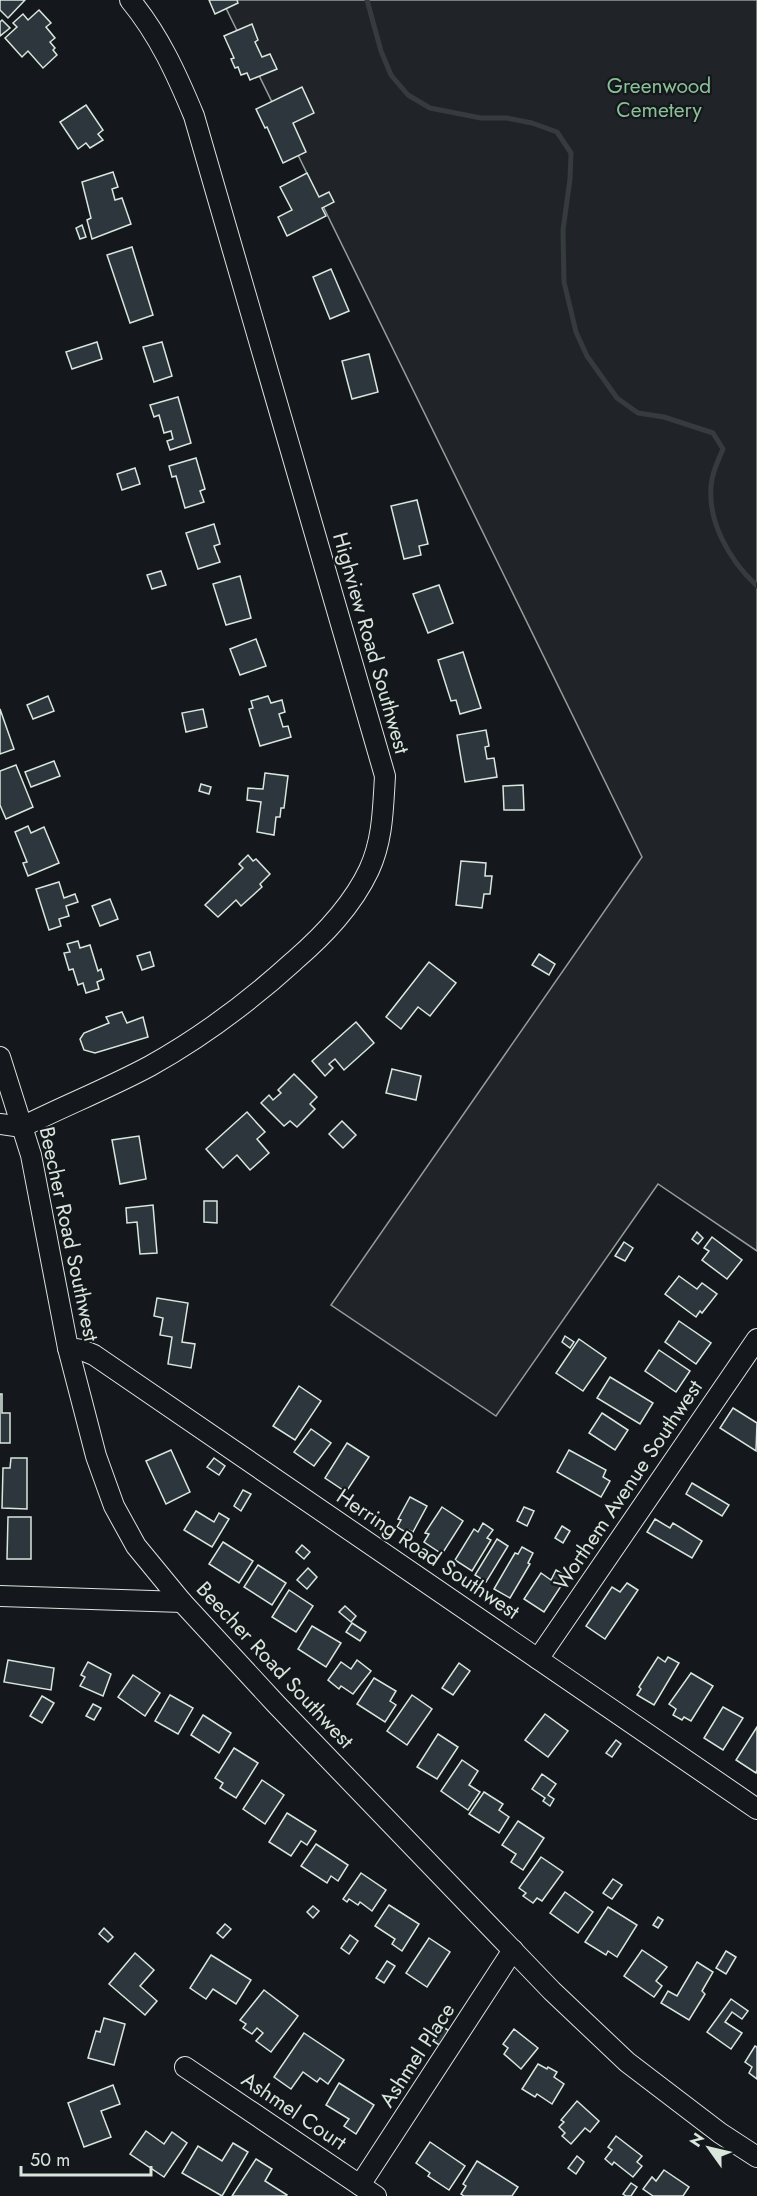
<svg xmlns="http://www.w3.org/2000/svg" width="757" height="2196" viewBox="0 0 757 2196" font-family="Jost,sans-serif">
  <rect width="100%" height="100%" fill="#14181c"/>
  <polygon fill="#202428" stroke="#939e99" stroke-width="1.5" points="222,0 757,0 757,1251 658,1184 496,1416 331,1305 642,857"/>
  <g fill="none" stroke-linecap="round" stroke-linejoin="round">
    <path stroke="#363b3e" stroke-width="5" d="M 367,0 L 381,51 L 391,75 L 408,95 L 430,108 L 481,118 L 507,118 L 532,123 L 557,132 L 571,153 L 570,179 L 563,230 L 564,282 L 576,332 L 587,356 L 617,398 L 638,413 L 664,417 L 713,433 L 723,449 C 719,458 714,469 712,479 C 705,519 729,560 757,586"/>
  </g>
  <g fill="#2c363c" stroke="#d8e6dc" stroke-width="1.5">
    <polygon points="0,0 25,0 8,18 0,10"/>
    <polygon points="209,0 237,0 238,3 215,14"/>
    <polygon points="39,10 51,23 46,27 55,38 50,42 55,48 53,50 57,55 43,68 28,51 22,57 5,38 17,27 13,23 23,14 28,20"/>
    <polygon points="2,20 10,28 0,36 0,22"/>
    <polygon points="252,24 258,40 255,42 262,57 270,54 277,69 250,80 247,73 241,75 238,67 235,68 231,59 234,58 224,36"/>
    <polygon points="302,87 314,113 293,123 306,152 283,163 267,127 265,128 256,109"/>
    <polygon points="86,105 103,130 98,134 103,140 90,148 86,143 78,149 60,122"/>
    <polygon points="113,172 118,187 112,189 115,200 122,198 131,224 92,239 87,220 91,218 82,182"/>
    <polygon points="307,173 319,197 329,192 334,202 322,208 326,216 287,236 278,217 292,210 280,187"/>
    <polygon points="82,225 86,237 80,239 76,228"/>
    <polygon points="132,247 153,315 130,323 107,255"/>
    <polygon points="331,269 349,311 330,319 313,277"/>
    <polygon points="97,342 102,359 72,369 66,352"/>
    <polygon points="162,342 172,376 154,382 143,347"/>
    <polygon points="369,354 378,392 352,399 342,361"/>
    <polygon points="178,397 191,443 170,450 167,441 173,439 171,431 164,433 159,415 154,417 150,405"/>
    <polygon points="196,458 205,489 200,491 204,502 185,508 176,476 172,477 169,466"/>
    <polygon points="135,468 140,484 122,490 117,474"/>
    <polygon points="417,500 428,544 419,546 421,555 404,559 391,506"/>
    <polygon points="214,524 220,544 214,546 220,562 198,569 186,533"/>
    <polygon points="161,571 166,585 152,589 147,575"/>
    <polygon points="240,576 251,618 226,625 213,584"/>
    <polygon points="439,585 453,623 428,633 413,594"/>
    <polygon points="256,639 266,666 240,675 230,649"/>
    <polygon points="463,652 481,708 460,714 456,700 451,701 438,660"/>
    <polygon points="48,696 54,711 33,719 27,705"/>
    <polygon points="268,696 271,703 282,700 285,712 279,714 283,727 288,726 291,737 260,746 249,709 253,708 251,701"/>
    <polygon points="0,709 14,749 0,754"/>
    <polygon points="203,709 207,727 186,732 182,713"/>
    <polygon points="486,730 489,746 485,747 487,759 494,758 497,777 465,782 457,735"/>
    <polygon points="54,761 60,776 31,787 25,772"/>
    <polygon points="16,765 33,807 6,819 0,805 0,771"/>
    <polygon points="265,773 288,776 284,808 281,808 280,817 276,817 274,835 257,832 261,802 247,800 248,788 263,789"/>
    <polygon points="201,784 211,787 209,794 199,791"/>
    <polygon points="523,785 524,810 504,810 503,786"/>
    <polygon points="28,826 31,833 44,827 59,863 28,876 23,863 27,862 15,832"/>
    <polygon points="248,855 253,861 256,859 270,874 260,884 262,887 241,906 236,900 218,917 205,905 243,868 239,864"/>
    <polygon points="461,861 486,863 485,876 492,876 490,894 484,894 482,908 456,905"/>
    <polygon points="59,882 64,898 75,894 78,902 66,906 69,916 59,919 61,926 49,930 36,889"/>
    <polygon points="110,899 118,919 100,926 92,906"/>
    <polygon points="78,941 80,948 90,945 98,971 101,969 104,979 97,982 99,989 86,993 83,983 78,985 73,969 69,970 64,953 70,952 67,944"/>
    <polygon points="150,952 154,966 142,970 137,956"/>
    <polygon points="539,954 555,964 549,975 532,965"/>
    <polygon points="429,962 456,983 430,1016 418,1007 401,1029 386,1017"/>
    <polygon points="122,1012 127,1023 143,1017 148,1037 95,1053 84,1050 80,1039 84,1033 109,1023 106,1017"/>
    <polygon points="356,1022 374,1043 344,1070 335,1059 329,1064 333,1068 325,1076 312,1061"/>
    <polygon points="392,1069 421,1076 416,1100 386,1093"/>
    <polygon points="294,1074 317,1097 310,1104 315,1109 297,1127 290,1121 284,1126 261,1103 269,1095 273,1100 281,1093 278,1090"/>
    <polygon points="247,1112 265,1132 257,1139 269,1153 250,1170 237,1155 223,1168 206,1149"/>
    <polygon points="342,1121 356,1135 343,1148 329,1134"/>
    <polygon points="139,1136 146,1179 120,1184 112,1140"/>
    <polygon points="204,1201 217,1201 217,1223 204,1222"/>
    <polygon points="153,1205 157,1253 140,1254 137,1222 127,1223 126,1208"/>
    <polygon points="697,1232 703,1238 698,1244 692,1239"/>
    <polygon points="712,1237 742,1260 727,1279 702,1260 709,1251 704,1248"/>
    <polygon points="624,1242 633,1248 625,1261 615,1256"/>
    <polygon points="679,1276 697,1289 702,1283 717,1294 702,1313 700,1311 696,1317 665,1294"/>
    <polygon points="157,1298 188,1303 182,1342 195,1344 191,1368 168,1364 172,1337 160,1335 163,1318 154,1316"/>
    <polygon points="679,1321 711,1343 696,1364 665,1342"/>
    <polygon points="565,1336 574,1342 570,1348 562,1342"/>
    <polygon points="579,1339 606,1358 583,1391 556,1373"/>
    <polygon points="659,1350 690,1371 676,1392 645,1371"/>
    <polygon points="610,1377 653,1403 640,1424 597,1398"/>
    <polygon points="299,1386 321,1401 295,1440 273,1426"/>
    <polygon points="0,1394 2,1394 2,1413 10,1413 10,1443 0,1443"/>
    <polygon points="733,1408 757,1423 756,1451 720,1428"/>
    <polygon points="602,1413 628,1430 615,1450 589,1433"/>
    <polygon points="311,1429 331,1443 314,1466 294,1452"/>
    <polygon points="347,1443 369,1457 346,1492 325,1478"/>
    <polygon points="171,1450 190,1492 166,1504 146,1461"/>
    <polygon points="569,1450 606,1470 603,1477 610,1481 601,1497 557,1472"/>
    <polygon points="11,1458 27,1458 27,1509 2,1508 3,1468 10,1468"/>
    <polygon points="214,1458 225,1466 219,1475 207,1467"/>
    <polygon points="692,1483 729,1505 722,1516 686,1494"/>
    <polygon points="243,1490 251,1494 241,1511 234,1506"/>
    <polygon points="410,1497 427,1506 413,1532 409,1530 407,1533 397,1527 401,1520 398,1519"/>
    <polygon points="442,1507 463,1521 442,1554 424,1542 429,1534 425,1533"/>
    <polygon points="524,1507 534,1511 527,1526 517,1521"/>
    <polygon points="196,1511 214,1522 219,1513 229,1519 212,1547 184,1530"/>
    <polygon points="8,1517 31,1517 31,1559 7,1559"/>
    <polygon points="655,1519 670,1528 673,1523 702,1541 692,1558 647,1532"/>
    <polygon points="483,1523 493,1530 487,1538 491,1540 472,1571 455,1560 474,1529 478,1532"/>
    <polygon points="562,1526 570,1531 563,1543 555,1538"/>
    <polygon points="497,1539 508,1546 486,1582 475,1575"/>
    <polygon points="223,1542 253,1561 239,1583 209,1564"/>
    <polygon points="302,1545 310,1552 304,1559 296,1552"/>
    <polygon points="522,1547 533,1553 528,1563 530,1564 510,1598 494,1589 515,1553 518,1554"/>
    <polygon points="258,1565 286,1583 272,1605 244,1587"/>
    <polygon points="308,1568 317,1577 307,1589 297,1580"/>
    <polygon points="556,1570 567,1577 544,1612 524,1599 541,1573 551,1580"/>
    <polygon points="627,1583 638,1590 605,1639 586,1626 612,1587 620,1592"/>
    <polygon points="289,1590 313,1606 296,1632 272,1617"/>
    <polygon points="345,1606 356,1616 351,1622 339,1612"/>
    <polygon points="352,1623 366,1632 360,1641 346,1632"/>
    <polygon points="312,1626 341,1643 326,1667 298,1649"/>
    <polygon points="658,1657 665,1662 668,1657 679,1663 654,1705 637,1695 641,1689 639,1687"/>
    <polygon points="8,1660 54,1668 51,1690 4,1682"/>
    <polygon points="357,1660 371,1671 353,1694 341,1686 339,1689 328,1680 341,1662 351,1669"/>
    <polygon points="88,1662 111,1674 103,1696 80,1686 85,1677 81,1675"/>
    <polygon points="459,1663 470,1671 453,1695 442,1688"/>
    <polygon points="691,1673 713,1686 691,1721 684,1717 682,1720 673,1715 676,1709 669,1704"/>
    <polygon points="133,1675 160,1693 145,1716 118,1697"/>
    <polygon points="374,1678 396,1691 390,1701 396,1705 385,1722 357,1704"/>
    <polygon points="170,1695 193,1708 178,1734 155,1721"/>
    <polygon points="412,1695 432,1709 407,1745 387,1731"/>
    <polygon points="42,1696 54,1703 42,1723 30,1716"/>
    <polygon points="93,1704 101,1708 94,1720 86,1716"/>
    <polygon points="723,1707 743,1718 723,1750 704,1738"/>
    <polygon points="545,1714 568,1731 548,1757 525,1740"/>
    <polygon points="203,1715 231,1733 219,1753 191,1735"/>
    <polygon points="757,1727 757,1770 756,1773 736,1760"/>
    <polygon points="438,1734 458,1747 437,1779 417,1767"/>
    <polygon points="616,1740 621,1744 612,1757 606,1753"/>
    <polygon points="234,1748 258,1763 236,1798 220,1788 223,1783 215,1778"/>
    <polygon points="462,1760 478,1771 469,1785 480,1792 468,1810 441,1791"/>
    <polygon points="542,1774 556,1784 548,1795 554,1799 550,1806 543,1801 545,1798 532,1789"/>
    <polygon points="262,1780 284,1795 265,1824 243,1809"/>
    <polygon points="484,1792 503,1804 499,1810 509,1817 499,1833 469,1814"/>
    <polygon points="287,1813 316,1831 307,1845 301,1841 291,1856 269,1842"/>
    <polygon points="518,1821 544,1838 523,1870 511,1862 516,1854 502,1845"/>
    <polygon points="316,1844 348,1865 338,1881 331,1876 327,1883 301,1866"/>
    <polygon points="541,1857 563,1872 542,1901 537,1898 533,1903 523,1896 526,1893 519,1888"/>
    <polygon points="361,1873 386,1890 372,1911 360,1902 358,1905 349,1899 347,1902 343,1899"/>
    <polygon points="613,1879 622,1885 612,1899 603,1893"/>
    <polygon points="565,1892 593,1912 578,1933 550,1913"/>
    <polygon points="389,1905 419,1924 402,1951 392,1944 395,1939 375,1926"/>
    <polygon points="313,1906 319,1911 313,1918 307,1912"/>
    <polygon points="608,1907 637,1925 617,1957 608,1951 606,1955 585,1942"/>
    <polygon points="658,1917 663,1920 658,1928 653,1925"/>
    <polygon points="225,1924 231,1929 223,1938 217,1933"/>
    <polygon points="104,1928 113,1937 108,1942 99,1934"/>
    <polygon points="350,1935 358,1941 349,1954 341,1948"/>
    <polygon points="429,1938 450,1952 427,1987 406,1973"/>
    <polygon points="642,1950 667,1967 656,1981 662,1986 654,1997 624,1976"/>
    <polygon points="726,1951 736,1957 726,1974 716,1968"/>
    <polygon points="135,1953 154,1970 140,1986 157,2001 145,2015 109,1984"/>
    <polygon points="211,1955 251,1980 236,2004 213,1989 206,1999 190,1988"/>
    <polygon points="387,1961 395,1966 384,1983 376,1978"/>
    <polygon points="697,1962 713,1972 702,1991 705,1994 689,2020 661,2003 668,1991 677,1996"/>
    <polygon points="264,1990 298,2016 271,2052 256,2041 263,2033 257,2028 252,2034 243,2028 246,2024 240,2020"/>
    <polygon points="731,1999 748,2011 742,2019 732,2012 725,2022 742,2033 731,2049 707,2032"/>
    <polygon points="104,2018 125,2024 114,2065 88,2058 96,2031 100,2032"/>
    <polygon points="443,2027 454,2034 444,2048 433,2041"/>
    <polygon points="514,2029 538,2048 521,2069 504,2054 508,2048 503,2044"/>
    <polygon points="304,2033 344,2060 328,2084 320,2078 317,2082 303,2072 291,2089 274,2077"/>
    <polygon points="755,2046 757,2047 757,2079 749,2073 752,2067 745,2062"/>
    <polygon points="538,2064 547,2069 548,2067 557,2072 554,2077 564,2084 552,2104 537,2094 535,2097 522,2089"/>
    <polygon points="339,2083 374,2105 356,2134 344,2126 349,2119 326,2105"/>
    <polygon points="113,2085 120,2104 101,2111 111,2137 84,2147 68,2103"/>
    <polygon points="577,2101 599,2121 590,2132 585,2128 571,2144 562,2136 565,2133 559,2127 564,2122 561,2120"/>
    <polygon points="146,2131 164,2144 172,2132 187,2143 164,2177 130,2154"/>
    <polygon points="616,2136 642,2156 637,2162 642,2166 633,2177 614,2162 612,2165 605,2159 612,2150 608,2147"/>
    <polygon points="430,2142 465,2166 449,2190 428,2176 430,2173 416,2163"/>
    <polygon points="233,2143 248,2152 222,2196 182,2173 198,2146 222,2161"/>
    <polygon points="577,2156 584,2162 576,2174 568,2168"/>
    <polygon points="256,2159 272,2169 265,2181 287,2195 286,2196 232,2196"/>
    <polygon points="477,2161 518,2187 512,2196 464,2196 461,2194 466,2186 463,2184"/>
    <polygon points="664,2170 689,2187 683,2196 653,2196 643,2189 652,2177 656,2181"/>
    <polygon points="631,2183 637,2187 631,2196 626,2196 623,2194"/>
  </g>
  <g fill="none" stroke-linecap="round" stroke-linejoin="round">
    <g stroke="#d8e6dc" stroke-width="22">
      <g id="minor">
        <polyline points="0,1057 31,1155 68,1348 96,1456 114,1506 136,1546 182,1602 276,1704 552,1991 627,2062 720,2133 757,2157"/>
        <path d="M 0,1124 L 22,1127 C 64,1106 109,1088 150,1066 C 202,1037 250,1001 294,961 C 324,935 352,906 369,870 C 383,840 383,808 385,776 L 194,116 C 177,75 159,35 130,0"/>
        <polyline points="68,1348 82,1350 94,1355 757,1809"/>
        <polyline points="0,1596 182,1602"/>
        <polyline points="538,1659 757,1339"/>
        <polyline points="185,2067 376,2196"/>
        <polyline points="360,2185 513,1950"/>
      </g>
    </g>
    <use href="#minor" stroke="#14181c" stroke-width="20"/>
  </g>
  <g text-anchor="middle" stroke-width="4.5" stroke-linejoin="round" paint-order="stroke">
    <g font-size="21" fill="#8ac095" stroke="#14181c">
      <text x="659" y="93">Greenwood<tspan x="659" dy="24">Cemetery</tspan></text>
    </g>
    <g font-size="21" fill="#d8e6dc" stroke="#14181c">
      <text transform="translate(371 643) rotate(74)" y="7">Highview Road Southwest</text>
      <text transform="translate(69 1234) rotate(78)" y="7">Beecher Road Southwest</text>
      <text transform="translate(628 1485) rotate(-56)" y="7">Worthem Avenue Southwest</text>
      <text transform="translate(428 1554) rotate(34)" y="7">Herring Road Southwest</text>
      <text transform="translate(275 1665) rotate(47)" y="7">Beecher Road Southwest</text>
      <text transform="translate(417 2055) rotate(-57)" y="7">Ashmel Place</text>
      <text transform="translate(294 2111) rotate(34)" y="7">Ashmel Court</text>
    </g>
  </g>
  <g transform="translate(709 2148) rotate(304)" stroke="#14181c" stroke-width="4.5" paint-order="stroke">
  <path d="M0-4.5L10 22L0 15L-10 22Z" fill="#d8e6dc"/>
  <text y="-9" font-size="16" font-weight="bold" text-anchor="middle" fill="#d8e6dc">N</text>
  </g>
  <path d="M21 2166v9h130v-9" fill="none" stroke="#d8e6dc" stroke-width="3"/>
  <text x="30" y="2166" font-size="18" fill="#d8e6dc" stroke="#14181c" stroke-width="4.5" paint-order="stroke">50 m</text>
</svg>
